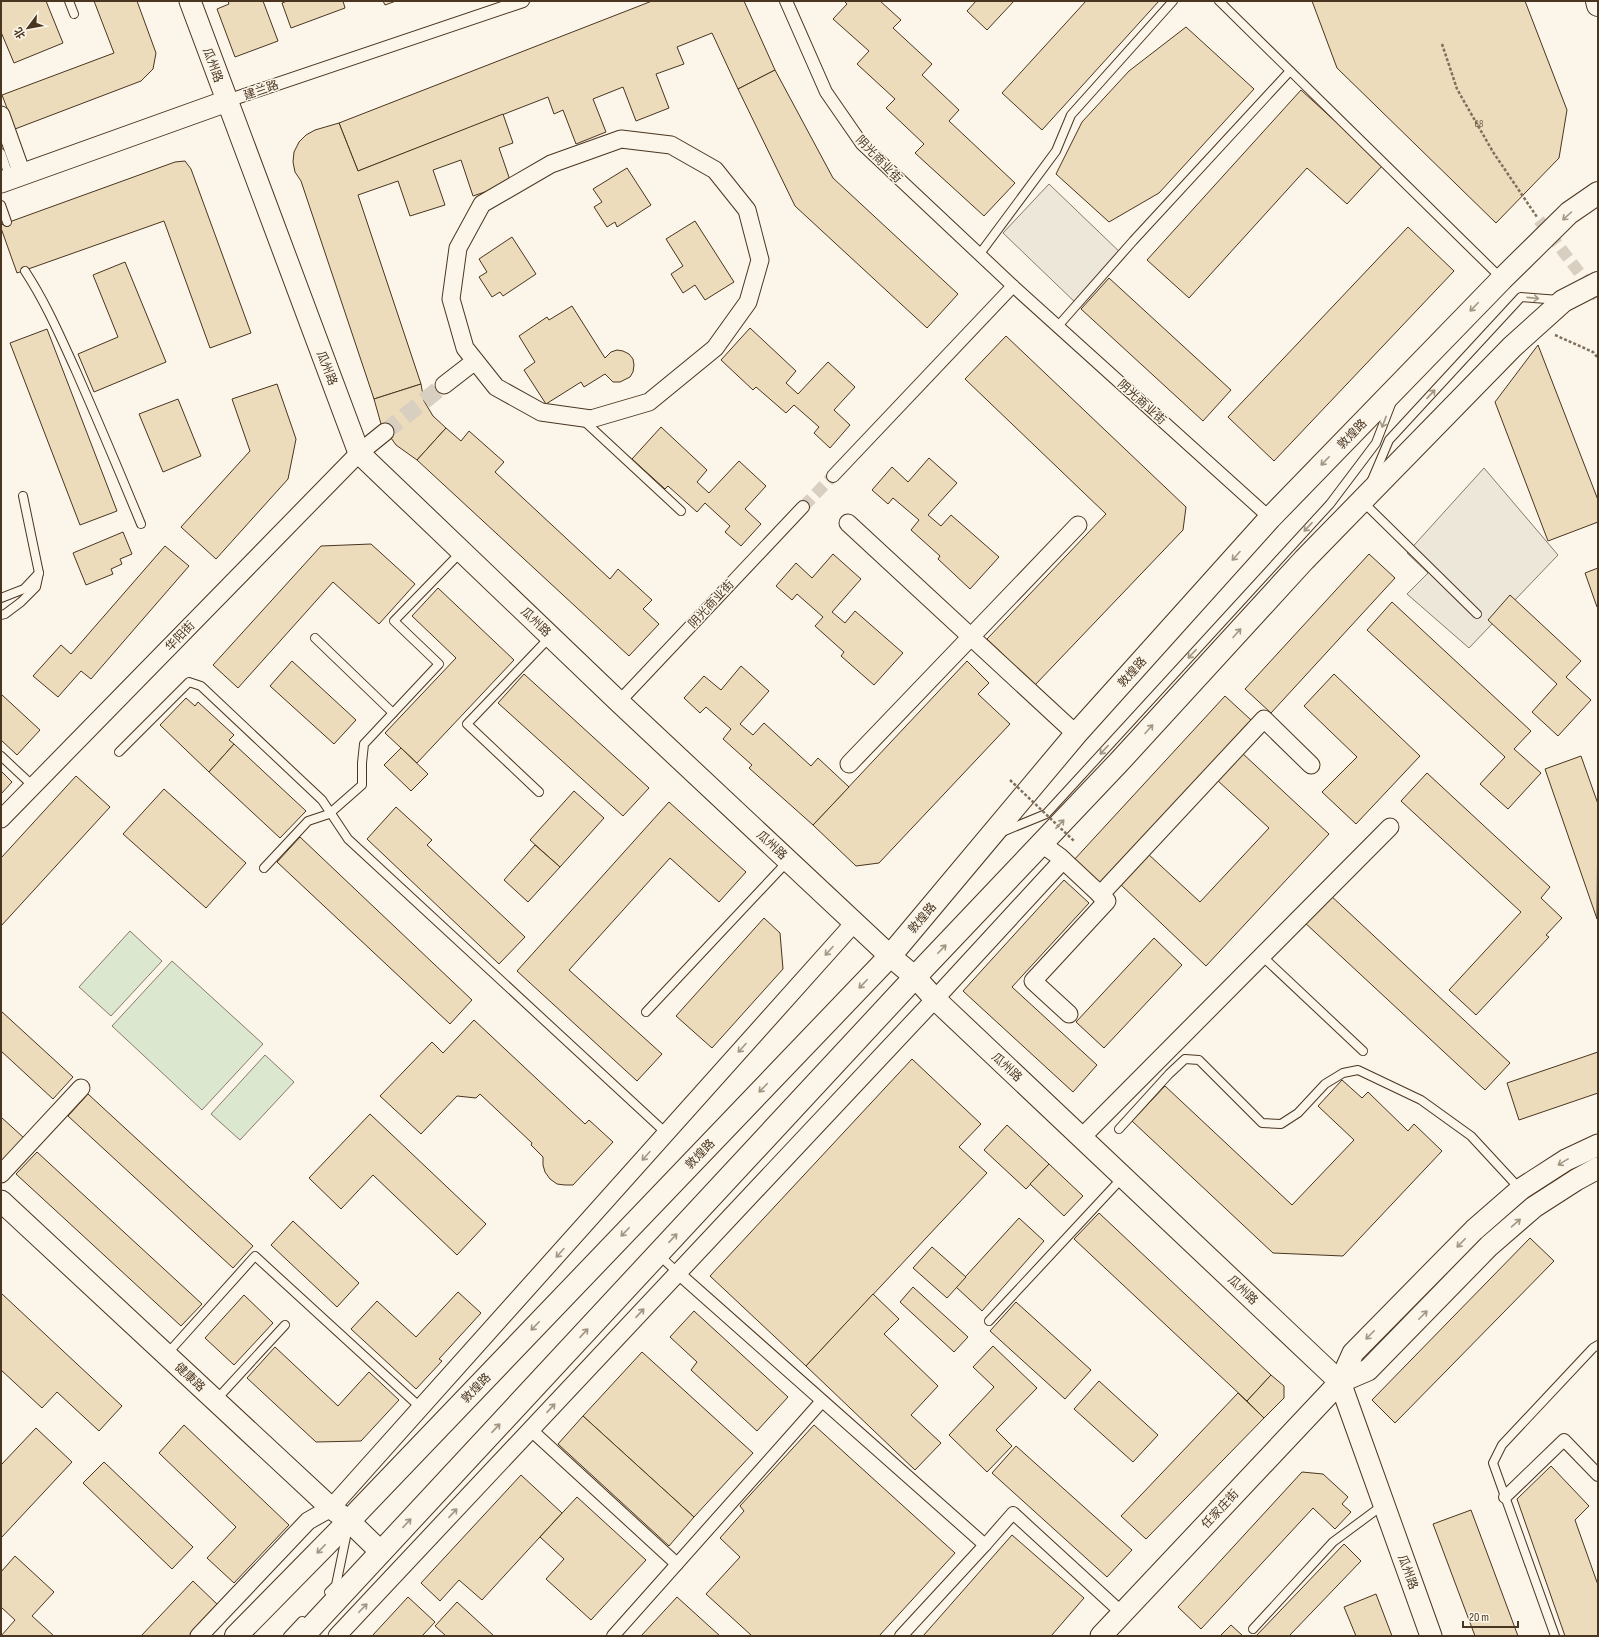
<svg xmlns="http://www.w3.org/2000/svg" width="1599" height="1637" viewBox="0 0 1599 1637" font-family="'Sofia Sans Condensed','Noto Sans SC',sans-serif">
  <rect width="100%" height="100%" fill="#fbf6e9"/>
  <g fill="#dce7d0" stroke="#887966">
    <polygon points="130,931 162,961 111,1016 79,987"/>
    <polygon points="172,961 263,1044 202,1110 112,1026"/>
    <polygon points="265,1055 294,1082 240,1140 211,1114"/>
  </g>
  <g fill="#ede7d9" stroke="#887966">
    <polygon points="1049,184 1125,257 1079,306 1003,233"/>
    <polygon points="1484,468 1558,555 1469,648 1407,594 1428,573 1407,553"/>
  </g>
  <g fill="#ecdcbc" stroke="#4a3520">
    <polygon points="1,1 46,1 63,43 14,63 1,32"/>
    <polygon points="94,1 137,1 156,53 153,69 141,81 15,129 2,95 114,53"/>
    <polygon points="228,1 263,1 278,41 235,57 217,9 229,4"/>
    <polygon points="287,1 343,1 345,8 291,28 282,3"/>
    <polygon points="383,1 396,1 385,5"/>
    <polygon points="652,1 744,1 775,70 738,89 712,33 677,47 684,64 656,74 669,108 636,121 623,87 593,99 606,132 576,144 563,110 554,114 548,97 358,171 339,123"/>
    <polygon points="844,1 880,1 901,20 893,28 932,64 922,75 959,110 949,121 1015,183 984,216 915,153 924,144 886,108 895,99 857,64 869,51 833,19 847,4"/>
    <polygon points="976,1 1014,1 987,30 967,11"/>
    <polygon points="1086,1 1159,1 1042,130 1002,93"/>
    <polygon points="1312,1 1525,1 1567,110 1559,158 1496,223 1337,68"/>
    <polygon points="1186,27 1254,89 1159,193 1109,222 1056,174 1082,122 1129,71"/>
    <polygon points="775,70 833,178 958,294 927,328 795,206 738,89"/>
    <polygon points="1301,90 1383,165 1347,204 1307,168 1189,298 1147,260"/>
    <polygon points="503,114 513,143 499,148 511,183 473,196 461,160 433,170 445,205 410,216 398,181 358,195 421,384 374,399 301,181 295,172 293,162 294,152 299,142 306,135 315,130 339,123 358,171"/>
    <polygon points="185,161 191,169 251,333 210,348 164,221 17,273 1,228 1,225 175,162"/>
    <polygon points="627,168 651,205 617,227 615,222 607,227 594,207 602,202 593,189"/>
    <polygon points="695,221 734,282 705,300 695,285 683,293 671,274 683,266 666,239"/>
    <polygon points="1408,227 1454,271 1274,461 1228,417"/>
    <polygon points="512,237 536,274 503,296 500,292 492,297 479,277 487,272 479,259"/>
    <polygon points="125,262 166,362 94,392 78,354 118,337 93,275"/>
    <polygon points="1109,278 1231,390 1203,421 1081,309"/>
    <polygon points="572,306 605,358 611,352 617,350 623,351 629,354 633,359 634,365 633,372 630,377 620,382 613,382 605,374 584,387 581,382 546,404 524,370 535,362 519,336 547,317 549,320"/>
    <polygon points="750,328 796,371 786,383 798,394 828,362 855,387 834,410 850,425 830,448 814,433 819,427 794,405 786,413 756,387 753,390 721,360"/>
    <polygon points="47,329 117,511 80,525 10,343"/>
    <polygon points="1006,336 1186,507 1183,530 1035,685 987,639 1106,514 965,379"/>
    <polygon points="1538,345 1598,500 1598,522 1548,541 1495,402"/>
    <polygon points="277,384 296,439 288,479 216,559 181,527 250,451 232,399"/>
    <polygon points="421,384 424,401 433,416 446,428 417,460 396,445 381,424 374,399"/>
    <polygon points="178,399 201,456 163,472 139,414"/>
    <polygon points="661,427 707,470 697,482 709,493 739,461 766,486 745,509 761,524 741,546 725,532 730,526 705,503 697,512 668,486 665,489 632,459"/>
    <polygon points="446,428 461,441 469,431 504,462 495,472 610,579 618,569 652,600 643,609 659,624 629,656 417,460"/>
    <polygon points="929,458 957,483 928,515 941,526 951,515 999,557 970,589 938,559 940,556 911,530 919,520 893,498 888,504 872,490 892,467 908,482"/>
    <polygon points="123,532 132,554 120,559 122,564 111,569 113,574 86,585 73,553"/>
    <polygon points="371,544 415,584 379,624 333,582 238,688 213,665 321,546"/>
    <polygon points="165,546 189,566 91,679 81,671 58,697 33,676 61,645 71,654"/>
    <polygon points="833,554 861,579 832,612 845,623 855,611 903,653 874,685 841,656 844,652 815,626 823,617 797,594 792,600 776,586 796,563 812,578"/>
    <polygon points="1369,554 1395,578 1271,713 1245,689"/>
    <polygon points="1598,568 1598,606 1597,607 1585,573"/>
    <polygon points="438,588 514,660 417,763 385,733 456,658 412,616"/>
    <polygon points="1510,595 1581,661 1566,677 1591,700 1558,736 1532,712 1557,684 1488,620"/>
    <polygon points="1392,602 1531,731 1514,749 1541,773 1508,809 1480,784 1505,757 1367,630"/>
    <polygon points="292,661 356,720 334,744 270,686"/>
    <polygon points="967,661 989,683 978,694 1010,724 879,863 856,866 813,825"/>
    <polygon points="741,666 769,691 740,724 753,735 764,723 811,766 818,758 849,787 813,825 749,768 752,765 723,739 731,729 706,707 700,713 684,698 704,676 721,690"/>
    <polygon points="524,674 649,788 623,816 498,703"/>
    <polygon points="1334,674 1420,756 1356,824 1322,792 1357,757 1304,706"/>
    <polygon points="1,694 40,730 17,755 1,740"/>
    <polygon points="1225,696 1251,720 1099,886 1073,861"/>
    <polygon points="186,698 195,706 198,702 234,735 229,740 234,744 209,772 160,725"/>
    <polygon points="234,744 306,811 280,838 209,772"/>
    <polygon points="401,748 428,774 411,791 384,765"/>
    <polygon points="1241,752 1329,834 1206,966 1119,883 1147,853 1200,902 1269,828 1216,779"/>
    <polygon points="1581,756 1598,804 1597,919 1545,769"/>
    <polygon points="1,771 12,782 1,794"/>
    <polygon points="1427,773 1550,887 1541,898 1562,918 1546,935 1549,937 1476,1015 1449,990 1521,912 1401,801"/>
    <polygon points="76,776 110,807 1,926 1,858"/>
    <polygon points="164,789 246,863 206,908 123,834"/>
    <polygon points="574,791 604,818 560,867 530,840"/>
    <polygon points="669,802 746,872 719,902 670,858 569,970 662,1054 637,1081 517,971"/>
    <polygon points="396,807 432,840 427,845 525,937 499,964 367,839"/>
    <polygon points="300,837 472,1000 450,1024 277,862"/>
    <polygon points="535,845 560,867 528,902 504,880"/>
    <polygon points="1064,880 1089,903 1012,987 1097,1065 1073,1092 963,991"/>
    <polygon points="1328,893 1510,1063 1485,1090 1303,921"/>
    <polygon points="764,918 780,933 783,969 712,1048 676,1016"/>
    <polygon points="1154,938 1182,965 1104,1048 1076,1022"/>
    <polygon points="1,1011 73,1077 53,1099 1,1051"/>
    <polygon points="474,1020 585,1124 589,1120 613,1142 573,1185 565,1185 557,1184 550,1179 545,1172 543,1165 543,1157 531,1145 532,1143 480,1094 476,1098 457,1096 421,1134 380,1096 432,1042 443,1053"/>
    <polygon points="1598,1052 1598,1093 1519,1120 1507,1083"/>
    <polygon points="912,1059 981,1124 959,1147 987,1173 806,1366 710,1276"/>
    <polygon points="1342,1080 1362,1098 1368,1092 1408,1131 1414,1124 1442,1151 1343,1256 1273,1253 1132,1121 1165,1086 1292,1205 1354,1140 1318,1106"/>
    <polygon points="88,1094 253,1246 233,1268 68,1116"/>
    <polygon points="370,1114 486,1224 457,1255 373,1175 341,1209 309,1178"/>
    <polygon points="1,1117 24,1138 3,1160 1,1158"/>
    <polygon points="1007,1125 1049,1164 1026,1189 984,1150"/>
    <polygon points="37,1152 202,1304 181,1326 16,1174"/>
    <polygon points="1049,1164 1083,1196 1064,1216 1030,1184"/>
    <polygon points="1099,1213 1271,1375 1247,1401 1074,1239"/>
    <polygon points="1019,1218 1044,1241 982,1311 956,1287"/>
    <polygon points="293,1221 359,1283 337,1307 271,1245"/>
    <polygon points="1530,1238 1554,1261 1395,1423 1372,1400"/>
    <polygon points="932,1247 966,1277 947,1298 913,1268"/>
    <polygon points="913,1287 968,1337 954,1352 900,1302"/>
    <polygon points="458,1292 481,1313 439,1359 442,1361 416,1389 351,1329 377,1301 416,1337"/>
    <polygon points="1,1293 122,1406 99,1431 57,1392 42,1408 1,1370"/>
    <polygon points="873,1294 899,1319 884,1334 938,1386 911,1415 941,1443 915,1470 806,1366"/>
    <polygon points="244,1295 273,1323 234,1365 205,1338"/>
    <polygon points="1016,1302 1091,1370 1065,1399 990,1331"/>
    <polygon points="694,1311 788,1397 757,1431 691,1370 697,1362 670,1337"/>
    <polygon points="993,1346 1037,1388 996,1430 1012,1446 987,1472 949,1435 994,1387 973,1367"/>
    <polygon points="275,1347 338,1406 369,1372 399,1400 361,1441 316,1442 247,1378"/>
    <polygon points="642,1352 753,1453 694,1517 583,1416"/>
    <polygon points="1271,1375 1284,1386 1284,1398 1264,1418 1247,1401"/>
    <polygon points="1099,1381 1158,1435 1133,1462 1074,1409"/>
    <polygon points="1238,1393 1264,1418 1146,1539 1121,1516"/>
    <polygon points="583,1416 694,1517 669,1546 558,1444"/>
    <polygon points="184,1425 289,1525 234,1583 207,1558 236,1527 159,1453"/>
    <polygon points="814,1425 955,1553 879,1636 752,1636 706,1594 740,1557 720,1538 744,1511 740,1506"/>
    <polygon points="36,1428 72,1462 1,1538 1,1465"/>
    <polygon points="1016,1446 1132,1550 1107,1577 992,1473"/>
    <polygon points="104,1462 193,1547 172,1569 83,1483"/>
    <polygon points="1551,1466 1589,1506 1575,1520 1598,1585 1598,1636 1565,1636 1517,1499"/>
    <polygon points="1302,1472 1323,1474 1348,1497 1342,1504 1351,1512 1335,1529 1313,1508 1201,1629 1178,1607"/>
    <polygon points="521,1475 562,1513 482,1600 459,1580 440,1601 421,1583"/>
    <polygon points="577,1497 646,1560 591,1620 546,1579 564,1559 540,1537"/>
    <polygon points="1471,1510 1518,1636 1475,1636 1433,1524"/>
    <polygon points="1012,1535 1084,1598 1051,1636 923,1636"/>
    <polygon points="1344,1544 1361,1561 1289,1636 1256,1636"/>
    <polygon points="15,1556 54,1592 32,1616 54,1636 1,1636 15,1620 1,1607 1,1572"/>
    <polygon points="193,1581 219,1606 189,1636 141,1636"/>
    <polygon points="1376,1594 1392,1636 1356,1636 1344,1607"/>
    <polygon points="408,1597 435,1622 422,1636 372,1636"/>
    <polygon points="677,1597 720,1636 641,1636"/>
    <polygon points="457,1602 494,1636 446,1636 435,1626"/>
    <polygon points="1231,1625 1243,1636 1220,1636"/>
  </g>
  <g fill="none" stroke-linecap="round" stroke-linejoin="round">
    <g stroke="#d8cfc1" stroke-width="12" stroke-dasharray="12 6" stroke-linecap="butt">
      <polyline points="1539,220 1598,297"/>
      <polyline points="803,507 833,476"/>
    </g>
    <polyline stroke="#d8cfc1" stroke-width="17" stroke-dasharray="17 8" stroke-linecap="butt" points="385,432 444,385"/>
    <g stroke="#4a3520" stroke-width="10">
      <g id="service">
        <polyline points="69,1 74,14"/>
        <polyline points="1219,1 1501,278"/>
        <polyline points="1,153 10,178"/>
        <polyline points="1,205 7,222"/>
        <polyline points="979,255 1056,151 1071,115 1173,1"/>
        <path d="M 25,271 C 46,303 60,336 76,371 C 98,421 120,473 141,524"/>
        <polyline points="1058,326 1133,241 1290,71"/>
        <polyline points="583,420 681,511"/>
        <polyline points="1372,480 1389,440 1521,297 1559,300"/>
        <polyline points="1362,501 1477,614"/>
        <polyline points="1,598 24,589 39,573"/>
        <polyline points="1,615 5,614 21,602 36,587 39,573 23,496"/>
        <polyline points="315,638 393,713"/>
        <polyline points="119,752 189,682 201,686 322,800 348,839 666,1133"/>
        <polyline points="1,756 33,786"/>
        <polyline points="539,792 467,724 550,637"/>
        <polyline points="1002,832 1046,814 1330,504 1376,443 1391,404"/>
        <polyline points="264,868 308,821 329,814 362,785 362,763 364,744 439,664 394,621 462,551"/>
        <polyline points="1262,956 1363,1051"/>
        <polyline points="646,1012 788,861"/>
        <polyline points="1119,1129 1169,1074 1185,1059 1199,1060 1262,1123 1281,1124 1298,1113 1325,1084 1343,1073 1358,1070 1421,1100 1471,1136 1520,1189"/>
        <polyline points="658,1254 678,1273"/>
        <polyline points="989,1321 1123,1177"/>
        <polyline points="167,1354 255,1256 421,1408"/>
        <polyline points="216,1400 285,1325"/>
        <polyline points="329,1592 336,1585 347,1532"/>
        <polyline points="1253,1629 1333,1542 1383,1505"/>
        <polyline points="288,1636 302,1621"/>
        <polyline points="1555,1636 1493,1463 1502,1445 1593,1348 1598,1345"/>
      </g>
    </g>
    <g stroke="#4a3520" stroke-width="14">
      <g id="pedestrian">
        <polyline points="786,1 826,92 862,144 1013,286 1270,518"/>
        <polyline points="227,101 523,1"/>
        <polyline points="833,476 1013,286"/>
        <polyline points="619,702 803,507"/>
        <polyline points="678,1273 985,1545 901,1636"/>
        <polyline points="531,1430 677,1564"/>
        <polyline points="1505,1497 1564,1440 1598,1475"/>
        <polyline points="985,1545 1013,1513 1122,1613"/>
        <polyline points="613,1636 822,1401"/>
      </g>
    </g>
    <g stroke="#4a3520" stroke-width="19">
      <g id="minor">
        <polyline points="1,115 22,174"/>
        <polygon points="621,139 671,145 715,170 747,210 760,260 748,302 715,348 649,402 591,419 541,412 496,387 465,348 451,299 458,248 482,204 551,164"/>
        <polyline points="444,385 475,361"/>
        <polyline points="848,523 1076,734"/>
        <polyline points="849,764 1078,525"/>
        <polyline points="1,819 359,453 385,432"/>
        <polyline points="1042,844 1060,857 1107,901 1033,981 1069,1014"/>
        <polyline points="1100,895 1264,719 1311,765"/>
        <polyline points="1082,1137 1390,827"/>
        <polyline points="1,1174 81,1088"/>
        <polyline points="199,1636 308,1521 331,1508 855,922"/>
        <polyline points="337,1636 935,999 1063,860"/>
      </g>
    </g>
    <g stroke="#4a3520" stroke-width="23">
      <g id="tertiary">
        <polyline points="190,1 359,453 619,702 890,956 915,977 935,999 1340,1382 1431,1636"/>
        <polyline points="1,182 227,101"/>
        <polyline points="1,1201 331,1508 349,1521 381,1552"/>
        <polyline points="1340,1382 1368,1370 1489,1246 1534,1207 1576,1180 1598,1168"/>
        <polyline points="1101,1636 1340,1382 1353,1353 1474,1230 1521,1189 1566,1160 1598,1145"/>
      </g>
    </g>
    <g stroke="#4a3520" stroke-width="24">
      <g id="secondary">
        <polyline points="236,1636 349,1521 890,956 1076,734 1270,518 1502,279 1569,213 1598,193"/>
        <polyline points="303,1636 915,977 1119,762 1304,560 1512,347 1563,301 1598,283"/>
      </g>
    </g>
    <g stroke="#4a3520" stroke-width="24">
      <polyline id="primary" points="1597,1 1598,5"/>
    </g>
    <g stroke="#7f6f5c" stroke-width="2.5" stroke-dasharray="3 2" stroke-linecap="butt">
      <polyline points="1442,44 1457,89 1493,152 1537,217"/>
      <polyline points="1555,335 1593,352 1598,358"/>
    </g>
    <use href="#service" stroke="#fbf6e9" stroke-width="8"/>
    <use href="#pedestrian" stroke="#fbf6e9" stroke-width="12"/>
    <use href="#minor" stroke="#fbf6e9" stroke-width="17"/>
    <use href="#tertiary" stroke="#fbf6e9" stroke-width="21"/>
    <use href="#secondary" stroke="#fbf6e9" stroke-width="22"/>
    <use href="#primary" stroke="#fbf6e9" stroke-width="22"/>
    <polyline stroke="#7f6f5c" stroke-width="2.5" stroke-dasharray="3 2" stroke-linecap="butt" points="1010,780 1074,841"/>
  </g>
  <defs><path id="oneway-shaft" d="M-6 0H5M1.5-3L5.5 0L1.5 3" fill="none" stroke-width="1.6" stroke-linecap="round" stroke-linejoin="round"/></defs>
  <g stroke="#a29684">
    <use href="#oneway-shaft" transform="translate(1567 216) rotate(138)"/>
    <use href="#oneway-shaft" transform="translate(1533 298) rotate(6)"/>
    <use href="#oneway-shaft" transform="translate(1474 307) rotate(134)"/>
    <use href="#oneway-shaft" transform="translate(1431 394) rotate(-47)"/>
    <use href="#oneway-shaft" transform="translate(1384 422) rotate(111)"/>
    <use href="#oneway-shaft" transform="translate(1325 461) rotate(134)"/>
    <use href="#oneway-shaft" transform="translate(1308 527) rotate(133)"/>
    <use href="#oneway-shaft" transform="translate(1236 556) rotate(132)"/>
    <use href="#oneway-shaft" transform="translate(1237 633) rotate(-48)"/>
    <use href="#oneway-shaft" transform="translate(1192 654) rotate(133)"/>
    <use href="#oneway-shaft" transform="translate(1149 729) rotate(-48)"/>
    <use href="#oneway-shaft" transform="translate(1104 750) rotate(133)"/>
    <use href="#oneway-shaft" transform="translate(1060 824) rotate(-47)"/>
    <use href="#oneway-shaft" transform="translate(942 949) rotate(-46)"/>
    <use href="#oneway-shaft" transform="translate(829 951) rotate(132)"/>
    <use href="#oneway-shaft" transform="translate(863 984) rotate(134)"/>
    <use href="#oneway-shaft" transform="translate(742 1048) rotate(132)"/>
    <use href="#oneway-shaft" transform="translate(763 1088) rotate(134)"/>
    <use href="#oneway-shaft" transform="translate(646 1156) rotate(132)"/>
    <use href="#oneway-shaft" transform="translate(1563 1162) rotate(149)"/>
    <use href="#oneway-shaft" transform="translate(1516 1223) rotate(-41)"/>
    <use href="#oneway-shaft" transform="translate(625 1232) rotate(134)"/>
    <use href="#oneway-shaft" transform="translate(673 1238) rotate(-47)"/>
    <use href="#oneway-shaft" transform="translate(1461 1243) rotate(134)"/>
    <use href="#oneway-shaft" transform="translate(560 1253) rotate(132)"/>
    <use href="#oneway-shaft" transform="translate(640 1313) rotate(-47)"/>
    <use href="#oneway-shaft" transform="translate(1423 1315) rotate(-45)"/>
    <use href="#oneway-shaft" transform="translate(535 1326) rotate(134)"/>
    <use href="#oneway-shaft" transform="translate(584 1333) rotate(-47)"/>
    <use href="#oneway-shaft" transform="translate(1370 1335) rotate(135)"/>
    <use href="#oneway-shaft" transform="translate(551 1408) rotate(-47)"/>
    <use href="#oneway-shaft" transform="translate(496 1428) rotate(-47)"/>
    <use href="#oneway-shaft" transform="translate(453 1513) rotate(-47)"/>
    <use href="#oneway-shaft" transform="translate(407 1523) rotate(-47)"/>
    <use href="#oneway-shaft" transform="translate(321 1549) rotate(134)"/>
    <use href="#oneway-shaft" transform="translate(363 1608) rotate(-46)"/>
  </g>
  <g text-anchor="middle" stroke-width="3" stroke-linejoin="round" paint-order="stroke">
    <g font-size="10" fill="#725f47">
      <text x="1479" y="127">68</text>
    </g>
    <g font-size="12" fill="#4a3520" stroke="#fbf6e9">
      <text transform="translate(213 65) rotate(70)" y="4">瓜州路</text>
      <text transform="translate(261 90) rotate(-19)" y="4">建兰路</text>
      <text transform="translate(879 159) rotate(46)" y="4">阴光商业街</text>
      <text transform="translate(327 368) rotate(69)" y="4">瓜州路</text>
      <text transform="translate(1142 402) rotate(42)" y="4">阴光商业街</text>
      <text transform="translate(1352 434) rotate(-46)" y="4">敦煌路</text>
      <text transform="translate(711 604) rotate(-47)" y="4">阴光商业街</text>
      <text transform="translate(536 622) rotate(44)" y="4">瓜州路</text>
      <text transform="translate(180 636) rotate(-46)" y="4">华阳街</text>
      <text transform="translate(1132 672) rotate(-48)" y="4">敦煌路</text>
      <text transform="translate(772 845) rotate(43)" y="4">瓜州路</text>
      <text transform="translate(922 918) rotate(-50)" y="4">敦煌路</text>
      <text transform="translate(1007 1067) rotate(43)" y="4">瓜州路</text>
      <text transform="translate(700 1154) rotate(-46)" y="4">敦煌路</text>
      <text transform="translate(1243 1290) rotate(44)" y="4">瓜州路</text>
      <text transform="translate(190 1377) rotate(43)" y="4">健康路</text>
      <text transform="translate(476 1388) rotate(-46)" y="4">敦煌路</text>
      <text transform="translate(1220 1509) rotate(-47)" y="4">任家庄街</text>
      <text transform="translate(1408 1572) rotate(70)" y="4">瓜州路</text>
    </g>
  </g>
  <rect width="1599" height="1637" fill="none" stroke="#4a3520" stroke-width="4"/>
  <g transform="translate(28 28) rotate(238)" stroke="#fbf6e9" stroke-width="3" paint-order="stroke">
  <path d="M0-3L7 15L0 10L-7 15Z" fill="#4a3520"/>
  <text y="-6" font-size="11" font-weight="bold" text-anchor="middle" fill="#4a3520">北</text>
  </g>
  <path d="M1463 1621v6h55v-6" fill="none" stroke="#4a3520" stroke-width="2"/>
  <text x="1469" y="1621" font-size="12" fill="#4a3520" stroke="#fbf6e9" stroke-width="3" paint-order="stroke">20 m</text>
</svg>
